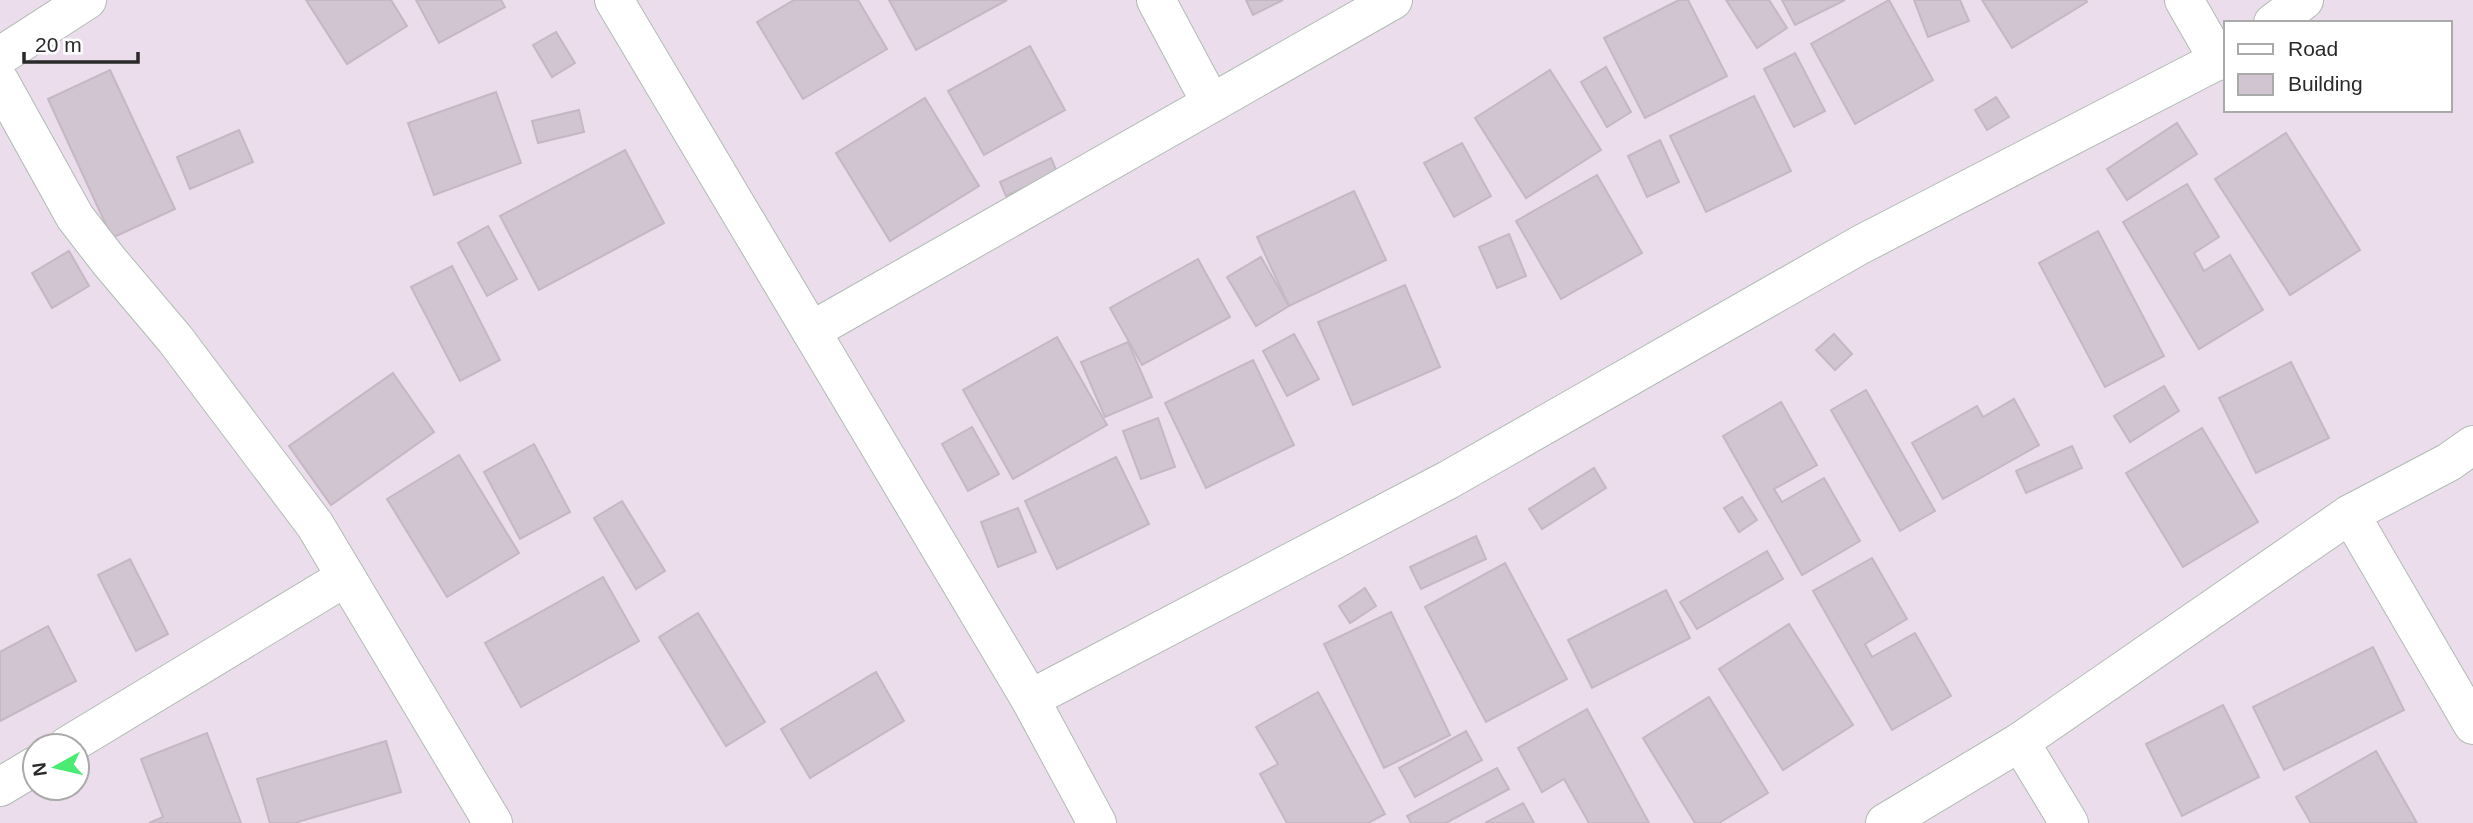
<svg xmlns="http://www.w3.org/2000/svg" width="2473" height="823" viewBox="0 0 2473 823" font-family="Arial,sans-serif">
  <rect width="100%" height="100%" fill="#ebddeb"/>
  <g fill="#d0c5d0" stroke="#c6b7c5" stroke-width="2">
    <polygon points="306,0 391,0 407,26 347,64"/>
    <polygon points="416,0 501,0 505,7 439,43"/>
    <polygon points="794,0 858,0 887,49 803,99 757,22"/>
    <polygon points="889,0 1007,0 916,50"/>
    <polygon points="1246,0 1283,0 1253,15"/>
    <polygon points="1679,0 1688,0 1727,76 1645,118 1604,38"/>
    <polygon points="1726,0 1769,0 1787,28 1757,48"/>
    <polygon points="1782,0 1845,0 1795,25"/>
    <polygon points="1889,0 1933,80 1855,124 1811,44"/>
    <polygon points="1914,0 1960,0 1969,21 1928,37"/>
    <polygon points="1982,0 2086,0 2087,2 2012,48"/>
    <polygon points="556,32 575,63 552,77 533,45"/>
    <polygon points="1030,46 1065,110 984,155 948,91"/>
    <polygon points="1795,53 1825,111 1794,127 1764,69"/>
    <polygon points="1606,67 1631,112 1607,127 1581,82"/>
    <polygon points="110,70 175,209 112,238 48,99"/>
    <polygon points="1550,70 1601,150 1526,198 1475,118"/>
    <polygon points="496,92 521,163 434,195 408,123"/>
    <polygon points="1754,96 1791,171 1706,212 1670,136"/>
    <polygon points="1996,97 2009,117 1987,130 1975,110"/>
    <polygon points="925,98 979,186 890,241 836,153"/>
    <polygon points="579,110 584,132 538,143 532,121"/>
    <polygon points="2177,123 2197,154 2127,200 2107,169"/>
    <polygon points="239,130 253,162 190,189 177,157"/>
    <polygon points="2286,133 2360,250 2290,295 2215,179"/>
    <polygon points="1660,140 1679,182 1647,197 1628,156"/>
    <polygon points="1462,143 1491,196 1454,217 1424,163"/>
    <polygon points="625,150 664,223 539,290 500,216"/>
    <polygon points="1051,158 1057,172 1006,196 1000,182"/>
    <polygon points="1597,175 1642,253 1561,299 1516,221"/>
    <polygon points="2187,184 2219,237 2194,253 2204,271 2230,255 2263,310 2199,349 2123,222"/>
    <polygon points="1354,191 1386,260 1289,306 1257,237"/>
    <polygon points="488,226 517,279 487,296 458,243"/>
    <polygon points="2098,231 2164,356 2105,387 2039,263"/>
    <polygon points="1509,234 1526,276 1497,288 1479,247"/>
    <polygon points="69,251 89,286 52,308 32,273"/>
    <polygon points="1261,257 1289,306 1256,326 1227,277"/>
    <polygon points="1198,259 1230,317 1142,365 1110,308"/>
    <polygon points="452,266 500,360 460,381 411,287"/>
    <polygon points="1405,285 1440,367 1353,405 1318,322"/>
    <polygon points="1294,334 1319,379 1287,396 1263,351"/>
    <polygon points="1834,334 1852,354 1835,370 1816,350"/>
    <polygon points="1057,337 1107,425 1013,479 963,390"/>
    <polygon points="1128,342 1152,397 1105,417 1081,362"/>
    <polygon points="1253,360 1294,445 1206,488 1165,403"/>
    <polygon points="2291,362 2329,438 2256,473 2219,398"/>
    <polygon points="393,373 434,432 331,505 289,446"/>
    <polygon points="2164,386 2179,411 2130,442 2114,416"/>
    <polygon points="1866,390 1935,511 1900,531 1831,410"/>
    <polygon points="2014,399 2039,445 1943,499 1912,443 1977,406 1983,417"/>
    <polygon points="1781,402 1817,465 1774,489 1782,502 1824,478 1860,541 1802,575 1723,436"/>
    <polygon points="1158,418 1175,467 1141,479 1123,431"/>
    <polygon points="972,427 999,474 968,491 942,444"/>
    <polygon points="2202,428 2258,522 2183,567 2126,473"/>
    <polygon points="534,444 570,512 520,539 484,472"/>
    <polygon points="2072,446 2082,468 2026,493 2016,471"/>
    <polygon points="459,455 519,553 447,597 387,499"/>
    <polygon points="1116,457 1149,524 1057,569 1025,501"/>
    <polygon points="1594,468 1606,488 1542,529 1529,509"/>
    <polygon points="1742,497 1757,520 1739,532 1724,508"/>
    <polygon points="622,501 665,571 636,589 594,518"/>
    <polygon points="1018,508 1036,552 998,567 981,522"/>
    <polygon points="1476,536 1486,559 1421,589 1410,567"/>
    <polygon points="1767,551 1783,579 1697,629 1680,602"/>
    <polygon points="1872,558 1907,619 1865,644 1872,657 1915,633 1951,696 1892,730 1813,591"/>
    <polygon points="130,559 168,634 136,651 98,575"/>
    <polygon points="1505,563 1567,679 1486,722 1425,607"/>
    <polygon points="603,577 639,641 521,707 485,643"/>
    <polygon points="1365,588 1376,606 1350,623 1339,606"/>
    <polygon points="1666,590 1690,638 1592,688 1568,640"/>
    <polygon points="1391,612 1450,735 1384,768 1324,644"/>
    <polygon points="698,613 765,722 726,746 659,637"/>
    <polygon points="1789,624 1853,725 1783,770 1719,669"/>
    <polygon points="48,626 76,681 0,721 0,652"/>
    <polygon points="2373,647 2404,710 2284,770 2253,707"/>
    <polygon points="876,672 904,721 810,778 781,729"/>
    <polygon points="1318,692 1385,814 1368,823 1287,823 1260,774 1278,764 1256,727"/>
    <polygon points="1709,697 1768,793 1719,823 1695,823 1643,738"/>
    <polygon points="2223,705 2259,777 2182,816 2146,744"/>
    <polygon points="1587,709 1649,823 1589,823 1564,779 1542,792 1518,748"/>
    <polygon points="1466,731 1482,760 1415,797 1399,768"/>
    <polygon points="207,733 241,823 149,823 163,817 141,759"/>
    <polygon points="386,741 401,792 294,823 270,823 257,779"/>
    <polygon points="2376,751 2417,823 2311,823 2296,797"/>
    <polygon points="1497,768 1509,789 1446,823 1411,823 1407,816"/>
    <polygon points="1523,803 1534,823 1485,823"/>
  </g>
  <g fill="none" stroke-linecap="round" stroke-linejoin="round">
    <g stroke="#b0bcb4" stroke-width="40">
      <g id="minor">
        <polyline points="614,0 1030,699 1097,823"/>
        <polyline points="1156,0 1211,103"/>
        <polyline points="2184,0 2219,61"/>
        <polyline points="2273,23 2304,0"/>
        <polyline points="0,56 87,0"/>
        <polyline points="0,82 75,217 109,261 175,339 315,525 493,823"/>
        <polyline points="811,331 1393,0"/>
        <polyline points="2350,514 2473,725"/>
        <polyline points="1030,699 1448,480 1860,245 2226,56"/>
        <polyline points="2020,742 2069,823"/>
        <polyline points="67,746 346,577"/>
        <polyline points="0,787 35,766"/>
        <polyline points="1885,823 2020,742 2350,514 2449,462 2473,445"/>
      </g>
    </g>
    <use href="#minor" stroke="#fff" stroke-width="38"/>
  </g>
  <rect x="2224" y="21" width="228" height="91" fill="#ffffff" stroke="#aaaaaa" stroke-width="2"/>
  <rect x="2238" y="44" width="35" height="10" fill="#ffffff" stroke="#aaaaaa" stroke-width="2"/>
  <text x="2288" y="56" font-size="21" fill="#2a2a2a">Road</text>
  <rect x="2238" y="74" width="35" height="21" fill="#d0c5d0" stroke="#aaaaaa" stroke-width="2"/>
  <text x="2288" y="91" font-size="21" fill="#2a2a2a">Building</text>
  <g transform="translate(56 767) rotate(262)"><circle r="33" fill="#ffffff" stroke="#aaaaaa" stroke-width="2"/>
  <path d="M0-5L12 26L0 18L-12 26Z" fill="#4aeb72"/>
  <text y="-10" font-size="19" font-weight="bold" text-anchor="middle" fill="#2a2a2a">N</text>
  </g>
  <path d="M24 52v10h114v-10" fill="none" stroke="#2a2a2a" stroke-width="3.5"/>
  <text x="35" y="52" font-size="21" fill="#2a2a2a" stroke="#ffffff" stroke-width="5" paint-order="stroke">20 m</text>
</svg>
